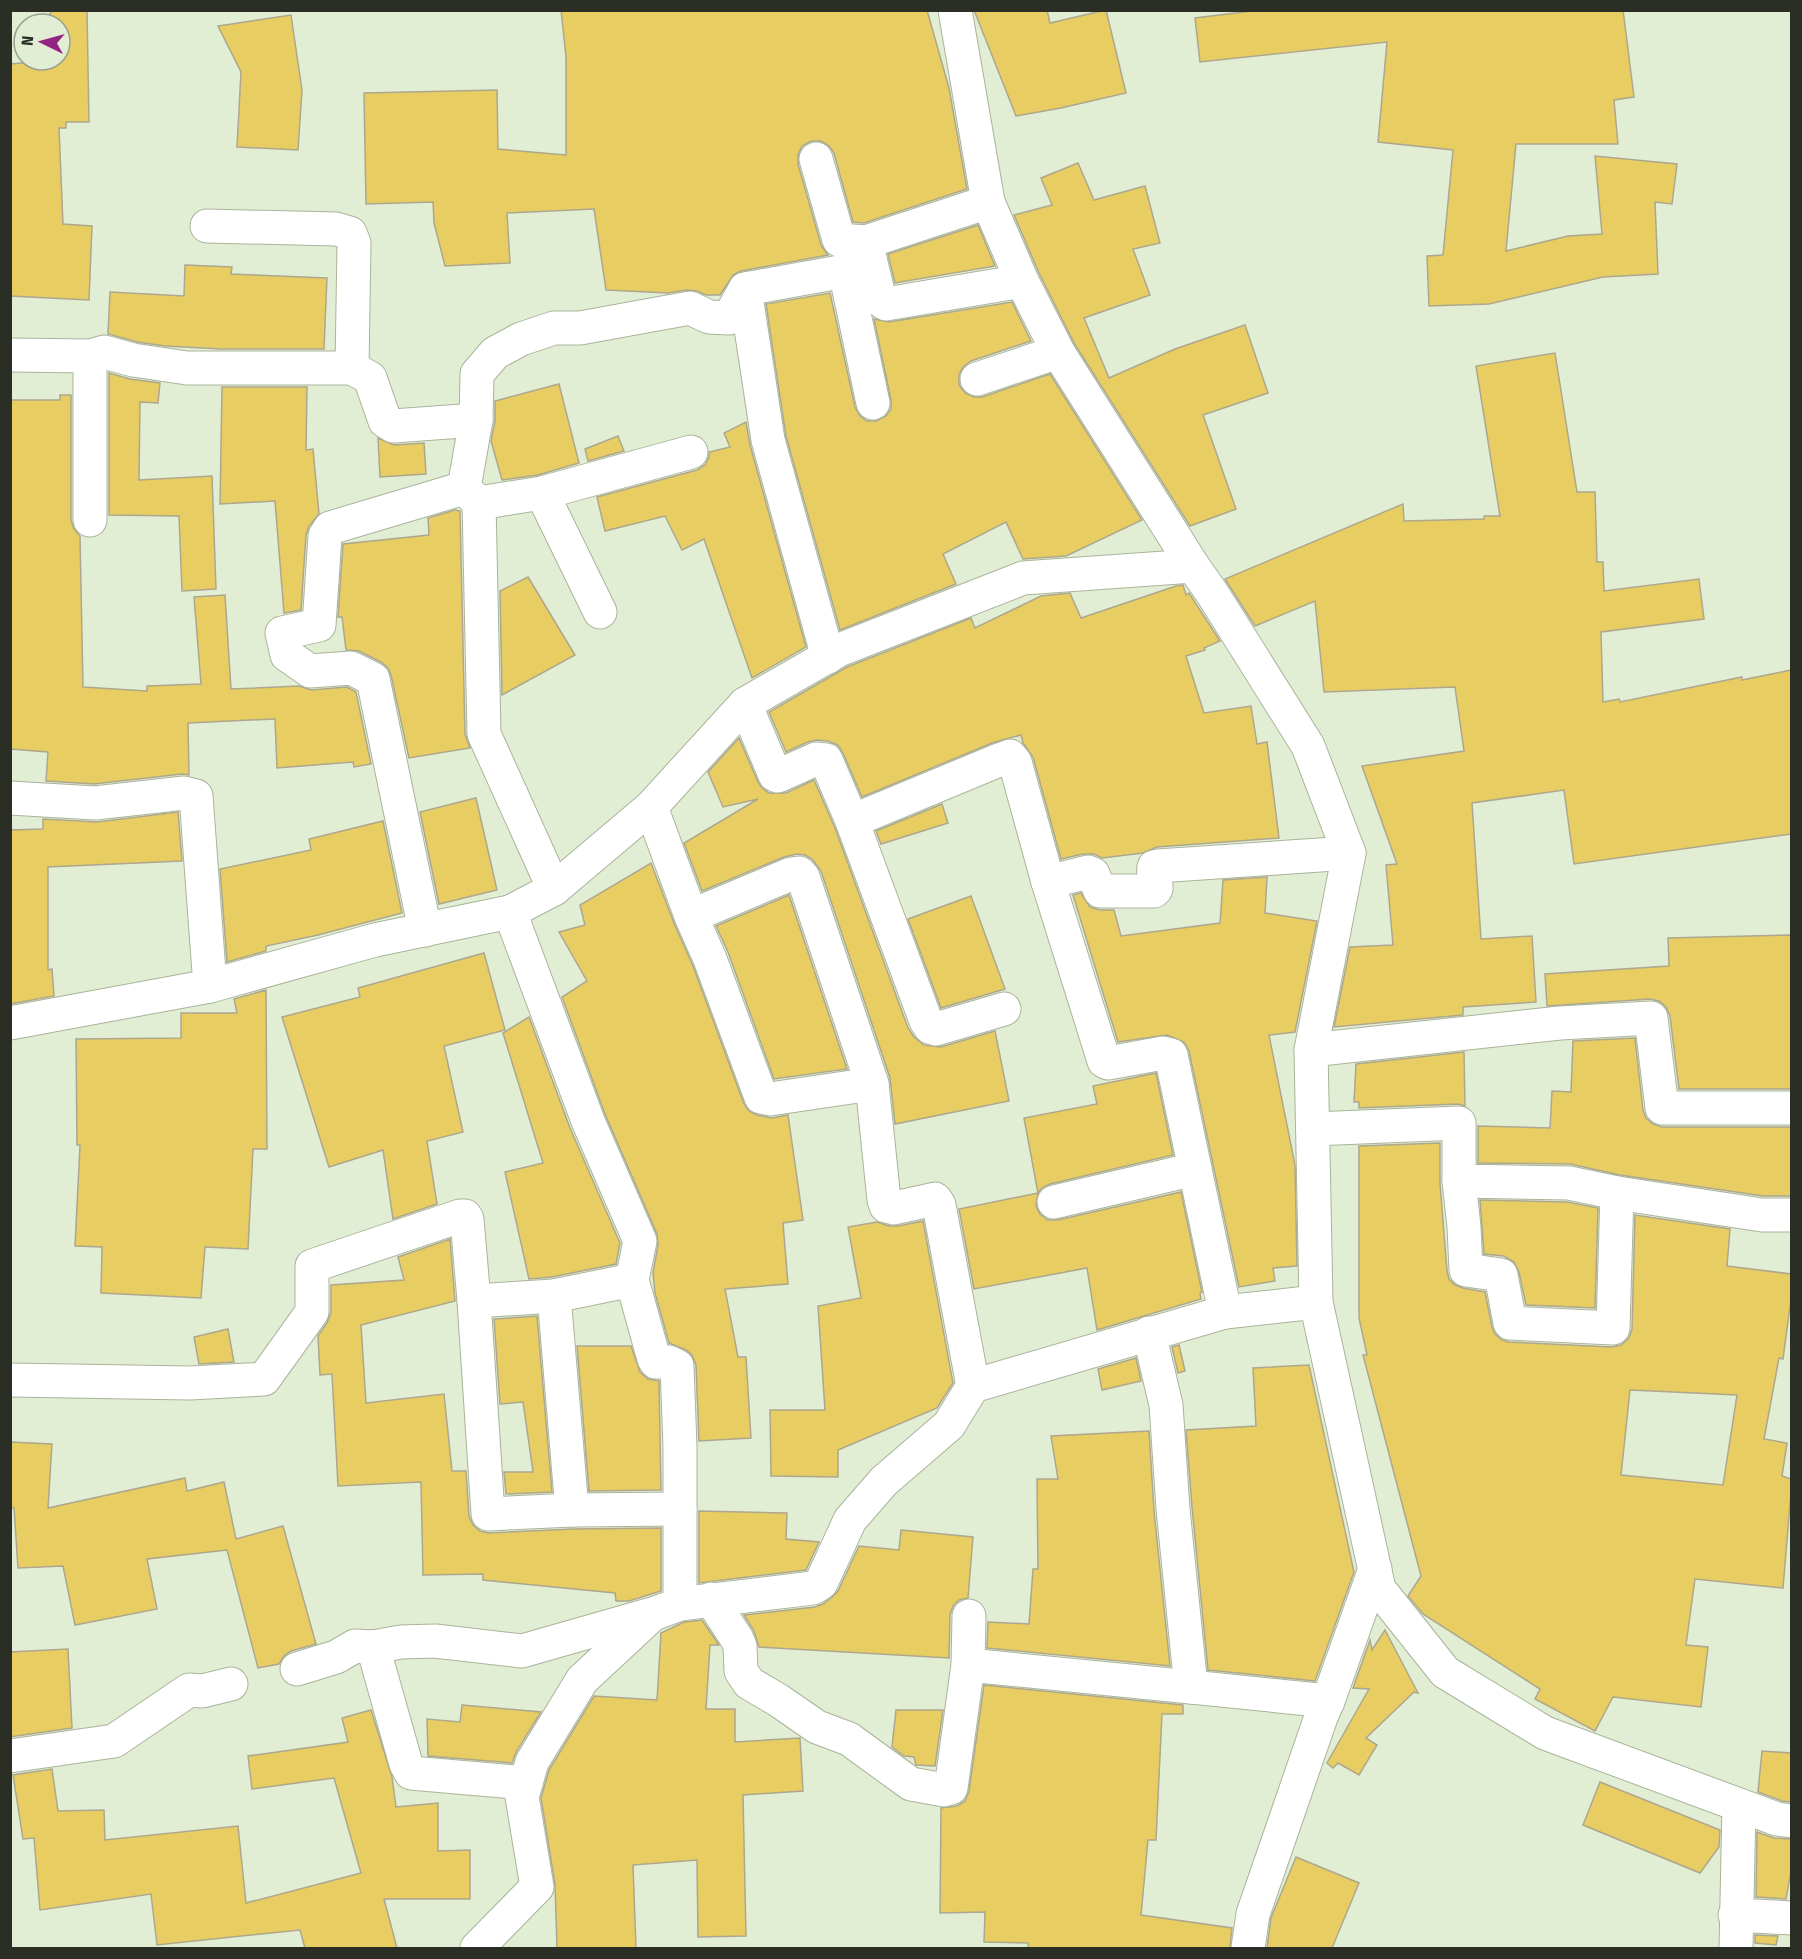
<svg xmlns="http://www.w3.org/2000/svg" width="1802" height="1959" viewBox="0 0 1802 1959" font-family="'Fira Sans Condensed',sans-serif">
  <rect width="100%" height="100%" fill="#e2eed4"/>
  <g fill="#e7cd62" stroke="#ada78e" stroke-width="1.5" fill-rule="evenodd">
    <polygon points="50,10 87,10 89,122 66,122 66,128 59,128 63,224 92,226 89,300 10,296 10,64 60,60 60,24 50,24"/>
    <polygon points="561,10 927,10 949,88 967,189 864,223 853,222 834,153 829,146 821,141 811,141 802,146 798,155 798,164 821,245 828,255 741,271 733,275 720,295 706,295 697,291 687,290 668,293 606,290 594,209 507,213 510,263 445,266 434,223 433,202 366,204 364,93 497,90 498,149 566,155 566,57"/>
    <polygon points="974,10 1047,10 1050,23 1106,10 1126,93 1061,108 1016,116"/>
    <polygon points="1260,10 1623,10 1634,97 1614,100 1618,144 1516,144 1506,251 1568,236 1602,234 1595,156 1677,164 1672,204 1655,202 1658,274 1603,277 1489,304 1429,306 1427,256 1443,255 1453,150 1378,142 1387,42 1200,62 1195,18"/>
    <polygon points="291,15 302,90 298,150 237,147 241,72 218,26"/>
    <polygon points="1078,163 1094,200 1145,186 1160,243 1133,249 1150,295 1084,318 1109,378 1175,349 1245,325 1268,393 1203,415 1236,509 1190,526 1074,343 1039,273 1014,215 1052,205 1041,178"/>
    <polygon points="978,225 995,266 895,283 888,254"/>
    <polygon points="185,265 232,267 231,274 327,278 324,349 222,349 165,346 137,342 108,334 110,292 184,296"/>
    <polygon points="830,293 855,407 860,416 867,421 876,421 886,416 891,409 891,400 874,319 889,322 1012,302 1031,341 971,361 963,367 959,375 959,385 965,393 974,397 982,397 1050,374 1142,520 1066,556 1023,559 1006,522 943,554 956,584 840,630 786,436 766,304"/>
    <polygon points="1555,353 1577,492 1595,492 1597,562 1603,562 1604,591 1699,579 1704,619 1601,632 1603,702 1619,699 1620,702 1742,677 1742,680 1791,670 1791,834 1574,864 1564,790 1472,803 1481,939 1532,936 1536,1002 1463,1007 1463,1015 1334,1027 1350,947 1393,945 1386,865 1397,864 1362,766 1464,751 1455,687 1324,692 1315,601 1255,626 1225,579 1403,504 1404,521 1484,519 1484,516 1500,516 1476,366"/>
    <polygon points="109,373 130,379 160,383 158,403 140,402 139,480 212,476 216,589 182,591 179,516 109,515"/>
    <polygon points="559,384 579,463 538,475 502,480 491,441 495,421 495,401"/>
    <polygon points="222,387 307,387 306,450 313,449 319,514 309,526 306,535 301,610 284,613 275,501 220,504"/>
    <polygon points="60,395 71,395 71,520 74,529 80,536 83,687 147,691 147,686 201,684 194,597 225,595 231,689 299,686 311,690 347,687 356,692 371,764 354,767 353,762 277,768 275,719 188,723 189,775 182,774 94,784 46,781 48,752 10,749 10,400 60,400"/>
    <polygon points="746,422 750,445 806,647 752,678 704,539 682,550 665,516 605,531 597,497 697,470 705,465 709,457 709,452 730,447 724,433"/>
    <polygon points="618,436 624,451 588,461 585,449"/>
    <polygon points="378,438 394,445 424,443 426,474 380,477"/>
    <polygon points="455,510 460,511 465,734 470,748 409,758 391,675 388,668 381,662 359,651 346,650 342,617 338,617 343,544 429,535 428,518"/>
    <polygon points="528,577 575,655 502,695 500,591"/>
    <polygon points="1183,585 1186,595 1189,593 1220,641 1204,648 1205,650 1186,656 1204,713 1251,706 1257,744 1267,742 1279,838 1157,847 1143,853 1102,858 1094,854 1083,854 1061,859 1033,757 1023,743 1021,735 992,743 862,797 843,753 838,745 828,741 817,740 808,742 786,752 769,712 847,667 971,618 975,628 1041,596 1070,593 1081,618 1176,586"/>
    <polygon points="739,738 758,782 762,788 769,793 786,793 814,780 835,828 908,1028 914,1037 924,1045 941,1047 995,1031 1009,1101 895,1124 890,1078 821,871 812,859 805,855 797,854 784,857 702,891 684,843 758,799 723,807 708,772"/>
    <polygon points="476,798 497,890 439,904 420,812"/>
    <polygon points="942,804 948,823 881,844 876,831"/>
    <polygon points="178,812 182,861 48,867 48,970 52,969 54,996 10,1004 10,830 43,829 43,819 97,822"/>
    <polygon points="383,821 402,913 318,935 266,946 266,951 227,962 220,869 311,850 309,839"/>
    <polygon points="651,863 674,923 693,966 744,1104 749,1111 757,1115 772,1118 788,1115 803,1220 783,1223 788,1284 725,1289 738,1357 746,1357 751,1438 699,1441 696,1365 692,1355 686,1350 669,1343 655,1293 653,1273 658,1245 657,1234 605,1114 562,997 587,981 559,932 585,925 580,905"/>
    <polygon points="1267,877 1265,913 1317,921 1295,1032 1269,1035 1295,1165 1297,1266 1273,1268 1275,1281 1239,1287 1189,1051 1184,1042 1167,1035 1118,1042 1073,895 1081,893 1090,907 1100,910 1114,910 1121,936 1220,923 1223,880"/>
    <polygon points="789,895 847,1069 774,1079 728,952 716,926"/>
    <polygon points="971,896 1005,989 941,1008 908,919"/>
    <polygon points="1791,935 1791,1089 1679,1089 1670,1016 1666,1007 1659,1001 1650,999 1547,1006 1545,974 1669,966 1668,938"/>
    <polygon points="484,953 505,1030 444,1046 463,1132 427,1141 437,1204 393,1219 383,1150 329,1167 282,1017 360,997 358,988"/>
    <polygon points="266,990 267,1149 253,1149 248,1249 205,1247 201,1298 101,1293 102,1247 75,1246 80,1145 77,1145 76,1039 181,1038 181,1013 237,1013 234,999"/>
    <polygon points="529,1017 570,1128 620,1243 616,1264 552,1277 529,1279 505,1172 543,1163 503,1033"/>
    <polygon points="1635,1038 1643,1110 1646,1118 1653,1124 1662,1127 1791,1127 1791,1196 1763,1196 1620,1175 1570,1164 1478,1163 1478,1126 1550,1128 1552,1091 1571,1092 1573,1041"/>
    <polygon points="1464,1052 1465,1106 1458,1104 1359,1108 1359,1102 1354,1102 1356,1064"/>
    <polygon points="1156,1073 1173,1155 1050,1184 1042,1188 1038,1193 1024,1118 1097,1104 1093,1086"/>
    <path d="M 1440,1143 L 1440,1183 L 1447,1271 L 1449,1279 L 1455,1285 L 1463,1288 L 1485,1292 L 1492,1327 L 1495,1334 L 1502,1340 L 1509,1342 L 1612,1347 L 1621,1345 L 1629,1338 L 1632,1329 L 1635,1215 L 1730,1229 L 1727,1266 L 1791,1274 L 1791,1299 L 1783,1359 L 1779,1358 L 1764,1439 L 1787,1443 L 1782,1476 L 1791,1479 L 1791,1492 L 1783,1588 L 1695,1579 L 1686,1645 L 1708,1647 L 1701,1707 L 1613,1697 L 1595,1731 L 1535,1699 L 1540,1689 L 1423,1614 L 1408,1596 L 1421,1576 L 1363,1355 L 1367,1355 L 1359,1318 L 1359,1146 ZM 1630,1390 L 1737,1395 L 1723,1485 L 1621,1475 Z"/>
    <polygon points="1181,1192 1202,1292 1200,1293 1201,1299 1097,1330 1087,1268 974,1289 959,1209 1038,1193 1036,1206 1040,1214 1048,1220 1058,1220"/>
    <polygon points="1480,1200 1567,1202 1598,1208 1595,1308 1526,1305 1519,1272 1514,1262 1504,1256 1484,1254"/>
    <polygon points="923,1221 953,1383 937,1408 838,1450 838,1477 771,1476 770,1410 825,1410 818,1306 861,1298 848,1227 877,1222 889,1226 898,1226"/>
    <polygon points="450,1239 455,1301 361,1325 366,1403 444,1394 452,1471 466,1471 469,1516 473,1525 480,1531 489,1533 573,1529 661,1528 661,1591 629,1601 616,1601 615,1593 483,1580 483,1574 423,1575 421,1482 338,1486 332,1374 320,1375 318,1336 327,1323 331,1313 331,1285 404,1280 398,1257"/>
    <polygon points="537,1316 552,1492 506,1494 504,1472 533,1472 523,1402 500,1404 494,1319"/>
    <polygon points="228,1329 234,1362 199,1364 194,1337"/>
    <polygon points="1179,1345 1185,1371 1178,1373 1172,1347"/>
    <polygon points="577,1346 631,1346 640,1372 648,1379 659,1381 661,1490 589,1491"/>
    <polygon points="1136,1358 1141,1381 1102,1390 1098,1369"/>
    <polygon points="1309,1365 1354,1572 1315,1681 1208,1670 1192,1507 1186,1430 1256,1426 1253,1368"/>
    <polygon points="1149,1431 1154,1511 1170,1666 987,1648 988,1622 1029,1624 1033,1569 1038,1569 1037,1479 1058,1479 1051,1436"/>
    <polygon points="10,1442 52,1444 48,1508 185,1478 187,1491 224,1482 236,1539 283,1526 316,1644 291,1651 284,1656 279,1664 258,1668 227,1550 147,1559 157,1609 75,1625 63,1566 18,1568 14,1508 10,1507"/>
    <polygon points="699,1511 787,1513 786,1539 819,1542 806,1570 699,1583"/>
    <polygon points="901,1530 973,1537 968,1598 959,1600 953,1606 950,1615 949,1658 759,1647 754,1631 744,1615 815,1607 823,1604 831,1598 838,1591 859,1546 899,1550"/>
    <polygon points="702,1620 719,1645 710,1645 706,1709 735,1709 735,1742 800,1738 803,1791 743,1795 746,1936 698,1937 697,1860 633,1865 636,1948 557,1948 555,1884 541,1798 549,1770 594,1696 657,1700 661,1633 684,1622"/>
    <polygon points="1385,1630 1418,1693 1414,1692 1366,1738 1377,1745 1359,1775 1338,1763 1333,1768 1327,1763 1369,1689 1353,1688 1370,1640 1372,1650"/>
    <polygon points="68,1649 72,1728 10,1737 10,1652"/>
    <polygon points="984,1685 1183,1705 1183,1714 1162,1714 1156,1840 1148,1840 1141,1915 1232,1928 1230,1948 1028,1948 1028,1943 984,1942 985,1912 940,1913 941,1808 957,1806 965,1801 969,1791"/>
    <polygon points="462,1705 541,1712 516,1752 512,1763 428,1756 427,1719 460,1722"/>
    <polygon points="371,1710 392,1777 396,1807 438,1803 438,1851 470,1850 470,1899 384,1899 397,1948 305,1948 300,1930 157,1945 151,1894 40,1910 34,1838 23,1839 13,1775 52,1769 58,1811 104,1810 105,1840 238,1826 246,1903 361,1873 334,1778 252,1789 248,1756 348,1742 342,1718"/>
    <polygon points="896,1710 943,1710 935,1766 916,1765 914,1757 904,1756 892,1747"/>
    <polygon points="1762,1751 1791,1753 1791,1802 1782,1801 1758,1792"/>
    <polygon points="1600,1782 1720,1830 1719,1847 1700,1873 1583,1825"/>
    <polygon points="1757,1832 1774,1838 1791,1839 1791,1871 1786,1899 1756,1897"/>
    <polygon points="1296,1857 1359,1883 1332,1948 1267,1948 1271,1918"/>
    <polygon points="1755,1935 1778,1936 1776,1945 1755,1943"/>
  </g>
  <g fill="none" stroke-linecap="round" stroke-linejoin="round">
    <g stroke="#a9b49b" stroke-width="35">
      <g id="minor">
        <polyline points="955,10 988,202 1022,281 1058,352 1193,566 1212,593 1308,746 1349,853 1311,1050 1316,1302 1379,1589 1445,1672 1545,1733 1777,1819 1792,1821"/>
        <polyline points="816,159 839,240 866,242 880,300 886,304 1022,281"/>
        <polyline points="207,226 336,229 350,233 354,243 352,368"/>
        <polyline points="866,242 988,202"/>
        <polyline points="10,355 90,356 104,352 133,360 187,368 352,368 370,378 385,421 393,426 476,420"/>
        <polyline points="977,379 1058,352"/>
        <polyline points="542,493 600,612"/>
        <polyline points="479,503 542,493 691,452"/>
        <polyline points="90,520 90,356"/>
        <polyline points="828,657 768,440 745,289 845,271 873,403"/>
        <polyline points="745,704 775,775 778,776 816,759 826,760 852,821 999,760 1010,756 1015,762 1048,882 1104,1061 1108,1063 1163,1053 1171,1055 1225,1312"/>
        <polyline points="10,798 95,803 184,793 196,796 210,986"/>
        <polyline points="651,807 691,916 710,959 761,1097 770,1099 872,1084 884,1200 886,1206 894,1208 935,1199 939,1205 973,1386"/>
        <polyline points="852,821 926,1021 930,1027 936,1029 1004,1009"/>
        <path d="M 1048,882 L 1088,872 L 1093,874 L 1100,891 L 1154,891 L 1156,889 C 1157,882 1152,874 1154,867 L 1158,866 L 1349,853"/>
        <polyline points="554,889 484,734 479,503 464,488 476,420 477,374 495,353 521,339 554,328 580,328 690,308 709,317 729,318 745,289"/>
        <polyline points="691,916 791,874 799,873 803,877 872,1084"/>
        <polyline points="425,930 373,679 351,668 310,671 287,655 282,633 319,625 325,536 330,528 464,488"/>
        <polyline points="10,1023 210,986 375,940 510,912 554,889 651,807 745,704 839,650 1023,578 1193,566"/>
        <polyline points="1311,1050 1560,1023 1651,1018 1662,1108 1792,1108"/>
        <polyline points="1313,1129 1459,1123 1459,1181 1569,1183 1617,1193"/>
        <polyline points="1459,1181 1464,1227 1466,1270 1501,1275 1510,1323 1613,1328 1617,1193 1762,1215 1792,1215"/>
        <polyline points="1054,1202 1195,1169"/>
        <polyline points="554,1296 572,1510"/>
        <polyline points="474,1301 488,1514 572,1510 680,1509"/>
        <polyline points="1149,1333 1166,1405 1173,1509 1191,1687 1328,1701"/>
        <polyline points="10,1380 190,1383 264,1379 312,1312 312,1266 460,1216 465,1216 467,1219 474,1301 554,1296 632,1280"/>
        <polyline points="711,1599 737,1639 740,1646 741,1671 749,1683 778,1700 817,1727 849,1739 911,1784 944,1790 951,1788 968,1665 1191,1687"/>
        <polyline points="680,1604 813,1588 821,1583 850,1520 884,1481 949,1425 973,1386 1225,1312 1316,1302"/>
        <polyline points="373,1647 401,1642 435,1641 522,1651 648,1615"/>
        <polyline points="968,1665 969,1616"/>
        <polyline points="297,1669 336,1657 355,1646 373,1647 406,1764 411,1773 526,1783"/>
        <polyline points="10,1756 114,1741 189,1690 202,1691 231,1684"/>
        <polyline points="1735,1915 1792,1918"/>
        <polyline points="477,1948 537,1887 522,1797 532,1762 582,1680 653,1614 680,1604 680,1447 677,1366 669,1362 656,1362 654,1359 632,1280 640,1241 588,1121 510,912"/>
        <polyline points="1248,1948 1253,1914 1321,1717 1328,1701 1375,1569"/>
        <polyline points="1736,1948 1739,1805"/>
      </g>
    </g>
    <use href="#minor" stroke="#fff" stroke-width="33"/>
  </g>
  <rect width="1802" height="1959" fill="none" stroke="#2a2e24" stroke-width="24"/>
  <g transform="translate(42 42) rotate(275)"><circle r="28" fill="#e2eed4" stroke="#98a18e" stroke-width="1.5"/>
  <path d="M0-4.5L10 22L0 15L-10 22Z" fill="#942484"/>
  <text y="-9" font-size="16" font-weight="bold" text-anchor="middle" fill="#2a2e24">N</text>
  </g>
</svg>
